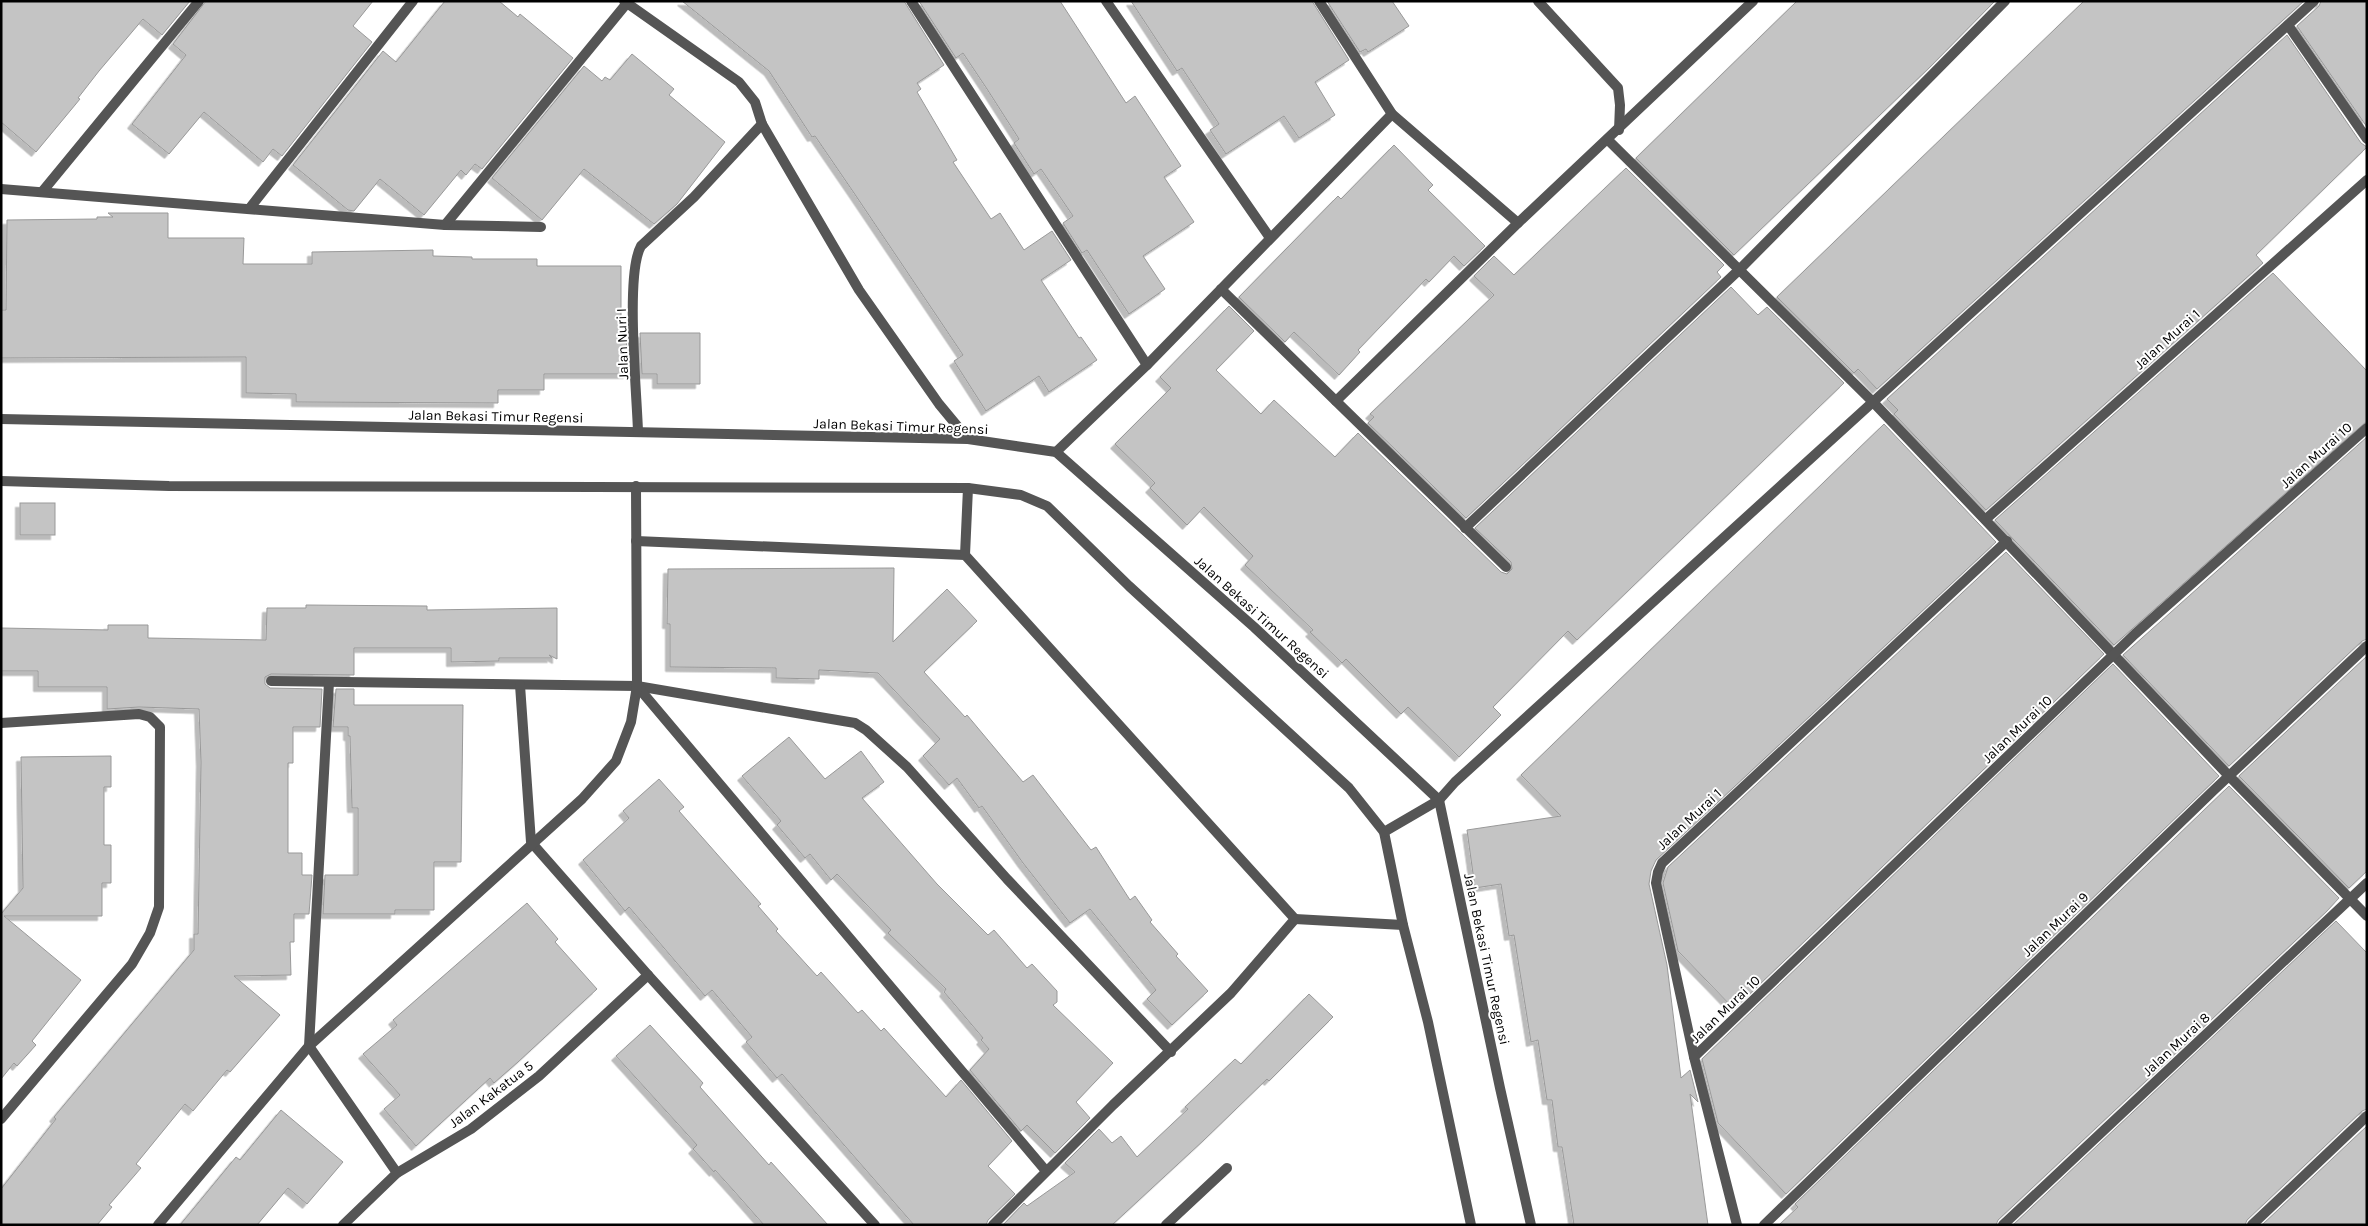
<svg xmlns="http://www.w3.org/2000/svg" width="2368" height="1226" viewBox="0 0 2368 1226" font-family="Karla,sans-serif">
  <defs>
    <filter id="shadow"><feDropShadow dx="-4.5" dy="4.5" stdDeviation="0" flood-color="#0004"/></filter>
  </defs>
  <rect width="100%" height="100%" fill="#fff"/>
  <g fill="#c4c4c4" stroke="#999" filter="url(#shadow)">
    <polygon points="1,1 190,1 162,35 143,19 99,71 78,98 80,99 36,152 1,122"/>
    <polygon points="206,1 373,1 353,26 372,42 282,156 273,149 263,162 204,112 169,154 132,124 186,55 173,44"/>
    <polygon points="445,1 499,1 518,17 520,14 573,58 482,169 475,164 466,175 461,170 424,215 380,179 354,211 348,210 293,165 383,51 396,62"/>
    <polygon points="682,1 904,1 944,65 917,83 921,89 917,92 957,160 953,162 991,219 1000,213 1024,250 1052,231 1071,260 1041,280 1079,338 1081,337 1097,360 1049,392 1039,376 986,411 954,361 963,355 854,193 815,136 812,137 769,71"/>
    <polygon points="919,1 1060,1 1126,103 1135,96 1181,166 1164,177 1194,222 1143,256 1165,289 1129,314 1087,250 1082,253 1063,223 1073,216 1041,169 1034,174 1014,143 1019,139 987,89 963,53 956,58"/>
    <polygon points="1131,1 1312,1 1349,60 1315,82 1335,115 1299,138 1284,116 1226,154 1210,130 1219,124 1182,68 1177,71"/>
    <polygon points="1327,1 1392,1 1409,26 1368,52 1366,49 1360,52"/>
    <polygon points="1797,1 1995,1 1929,68 1734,255 1636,158"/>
    <polygon points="2084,1 2304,1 1877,389 1858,369 1854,373 1777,297"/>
    <polygon points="2321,1 2367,1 2367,127 2297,26 2319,6"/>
    <polygon points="2287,35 2361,143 2367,147 2256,255 2263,263 1986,510 1894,414 1898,410 1887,399"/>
    <polygon points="632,54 674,89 669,95 725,142 677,204 654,224 584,169 542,220 492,178 584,66 602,81 605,77 610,80"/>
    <polygon points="1394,145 1433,185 1428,190 1485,246 1464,266 1454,256 1429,282 1426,279 1358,350 1360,352 1339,375 1294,332 1285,342 1239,297 1338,196 1341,199"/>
    <polygon points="1626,168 1724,265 1717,272 1721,277 1466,518 1368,423 1374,417 1370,414 1494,295 1474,276 1494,256 1514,275"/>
    <polygon points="108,213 168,213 168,238 244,238 243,264 312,264 312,252 433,250 433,256 472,257 472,259 537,259 537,266 621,266 621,333 626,333 628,374 544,374 544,390 498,390 498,403 296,402 296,394 246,393 246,357 1,358 1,310 6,310 7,220 97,219 97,217 113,217"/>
    <polygon points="2273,273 2367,371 2367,421 2114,645 1995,520"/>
    <polygon points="1731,287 1758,315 1767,307 1844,383 1577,640 1568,631 1493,707 1501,715 1459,757 1408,707 1401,714 1346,659 1342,663 1310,632 1313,630 1245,565 1253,556 1204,507 1187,525 1150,488 1155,483 1115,444 1171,388 1160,377 1229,306 1254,331 1216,370 1261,414 1274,400 1335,457 1358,433 1501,572 1507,574 1512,569 1511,562 1475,528"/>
    <polygon points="640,333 700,333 700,384 657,384 657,374 642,374"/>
    <polygon points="1884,424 1996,542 1656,860 1651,871 1649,884 1667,965 1681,1078 1690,1070 1698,1102 1690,1094 1708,1225 1574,1225 1562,1147 1558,1147 1552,1100 1547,1100 1538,1040 1531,1042 1514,935 1509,936 1501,884 1475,888 1467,830 1561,816 1521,775"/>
    <polygon points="2367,437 2367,639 2362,641 2229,766 2123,655"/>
    <rect x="20" y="503" width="35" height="32"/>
    <polygon points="2006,552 2104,654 1734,1009 1678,951 1663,883 1668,867"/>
    <polygon points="894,568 893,642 947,589 977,621 924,672 965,717 967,715 1023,782 1033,775 1091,850 1096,847 1130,900 1135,896 1152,920 1150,922 1178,954 1176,956 1208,991 1172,1025 1147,999 1156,990 1090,909 1070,923 1023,863 982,806 979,808 957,778 949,785 923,756 940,739 878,673 819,670 819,679 776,678 776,668 670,667 670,624 667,624 668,569"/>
    <polygon points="306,605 427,606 427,610 557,608 557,659 549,655 552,658 499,658 499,661 451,662 451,648 354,648 354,675 271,674 265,677 265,684 270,688 322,689 320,727 293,727 293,763 288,763 288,853 302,853 302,875 312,875 309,914 294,914 294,942 290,942 291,975 234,976 280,1015 230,1072 227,1070 193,1111 185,1104 136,1164 141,1168 109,1205 112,1207 97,1225 1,1225 1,1189 56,1119 54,1117 194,950 194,934 198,934 201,762 199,709 139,707 107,709 107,687 38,687 38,671 1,671 1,628 108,630 108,625 148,625 148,638 266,640 267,608 306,608"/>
    <polygon points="2367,656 2367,871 2349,888 2239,776"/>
    <polygon points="2113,664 2219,776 1786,1194 1718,1123 1702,1059"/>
    <polygon points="336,689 354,689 354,705 463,705 461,862 434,862 434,910 395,910 395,914 323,914 325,875 358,875 358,808 352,808 350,736 348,736 348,727 333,727"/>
    <polygon points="789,737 825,779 861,751 884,782 862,798 937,884 988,935 994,930 1027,968 1032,964 1057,991 1057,1002 1053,1005 1113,1063 1076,1102 1090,1118 1055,1153 1027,1125 1021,1131 970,1070 989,1049 981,1040 983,1038 944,992 946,989 888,933 891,930 837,874 831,880 810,854 805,858 777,825 781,821 742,776"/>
    <polygon points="111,756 111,787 104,787 104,845 111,845 111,883 102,883 102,916 4,916 81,980 32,1041 36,1045 17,1066 14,1063 1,1079 1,914 23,888 21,757"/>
    <polygon points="659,779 684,807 679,811 761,904 758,906 778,929 776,931 817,976 821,972 858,1013 862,1010 881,1031 884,1028 946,1097 961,1080 1012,1141 988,1166 1015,1194 988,1220 986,1225 914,1225 782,1074 777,1078 746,1042 752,1037 712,990 705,996 629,907 625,911 583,860 629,818 623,811"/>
    <polygon points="2229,786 2339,898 2327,911 1998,1220 1996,1225 1779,1225 1798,1207 1795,1204"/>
    <polygon points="527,903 558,939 555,942 597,989 518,1062 494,1083 490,1078 416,1146 384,1109 400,1095 363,1054 397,1025 393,1020"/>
    <polygon points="2336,921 2367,953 2367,1109 2362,1111 2247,1220 2245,1225 2013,1225"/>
    <polygon points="1309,994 1333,1017 1269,1081 1267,1079 1204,1140 1112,1225 1003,1225 1024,1203 1027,1206 1075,1172 1065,1163 1099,1129 1112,1143 1121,1136 1137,1157 1188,1109 1185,1107 1235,1059 1241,1064"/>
    <polygon points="650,1025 703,1083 700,1087 769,1165 771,1162 828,1225 764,1225 734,1191 715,1170 714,1172 693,1149 697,1145 616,1056"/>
    <polygon points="281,1110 343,1162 307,1204 288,1188 257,1225 180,1225 236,1157 240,1160"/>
    <polygon points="2367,1126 2367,1225 2262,1225"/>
  </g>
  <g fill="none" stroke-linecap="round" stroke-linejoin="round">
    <g stroke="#555" stroke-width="10">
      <polyline points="624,1 739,82 755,102 762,124 859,290 939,404 968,439"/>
      <polyline points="911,1 1147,365"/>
      <polyline points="1106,1 1270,238"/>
      <polyline points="1319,1 1392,114 1518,223"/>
      <polyline points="1538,1 1618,88 1620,105 1619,130"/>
      <polyline points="2288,25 2367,139"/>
      <polyline points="1608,140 1873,402 2229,776 2367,916"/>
      <polyline points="1,189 445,225 541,227"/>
      <polyline points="42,192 199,1"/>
      <polyline points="249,209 413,1"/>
      <polyline points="445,225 627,3"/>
      <polyline points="1221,289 1506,567"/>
      <polyline points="1336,401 1518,223 1753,1"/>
      <polyline points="1,419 968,439 1056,452 1254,627 1439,800 1500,1088 1531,1225"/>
      <path d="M 638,432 C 637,394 625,274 641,246 L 694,197 L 762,124"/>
      <polyline points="1056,452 1147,365 1392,114"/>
      <polyline points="1,481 169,486 968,488 1021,495 1047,506 1129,586 1349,788 1384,832 1403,925 1428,1022 1471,1225"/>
      <polyline points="1986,519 2367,180"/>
      <polyline points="1465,528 1740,269 2005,1"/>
      <polyline points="636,541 965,555 1295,919 1231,993 1113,1105 993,1225"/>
      <polyline points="965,555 968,488"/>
      <polyline points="271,681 637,686 855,723 866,730 907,767 1007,879 1171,1052"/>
      <polyline points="329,682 309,1046 397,1173"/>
      <polyline points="520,685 531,842 648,975 875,1225"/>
      <polyline points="637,686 1046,1171"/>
      <polyline points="1,723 139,714 150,717 160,727 159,907 150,933 132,964 1,1119"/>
      <polyline points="1384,832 1439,800 1455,782 2314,1"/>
      <polyline points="1295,919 1403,925"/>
      <polyline points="1694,1057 2135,634 2367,428"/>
      <polyline points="158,1225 309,1046 582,799 616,761 631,722 637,686 636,486"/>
      <polyline points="343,1225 397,1173 471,1129 539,1076 648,975"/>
      <polyline points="1166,1225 1227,1168"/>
      <polyline points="1737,1225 1694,1057 1656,883 1658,872 1662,863 2007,541"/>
      <polyline points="1764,1225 2214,790 2367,646"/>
      <polyline points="2003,1225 2367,883"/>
      <polyline points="2252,1225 2367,1116"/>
    </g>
  </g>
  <g text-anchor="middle" stroke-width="4" stroke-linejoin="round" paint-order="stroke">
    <g font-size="14" fill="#000" stroke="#fff">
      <text transform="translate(2167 339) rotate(-42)" y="5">Jalan Murai 1</text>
      <text transform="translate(622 344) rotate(-92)" y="5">Jalan Nuri I</text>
      <text transform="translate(496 416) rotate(1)" y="5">Jalan Bekasi Timur Regensi</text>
      <text transform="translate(901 426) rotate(2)" y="5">Jalan Bekasi Timur Regensi</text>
      <text transform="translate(2316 455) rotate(-42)" y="5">Jalan Murai 10</text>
      <text transform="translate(1262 617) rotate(42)" y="5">Jalan Bekasi Timur Regensi</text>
      <text transform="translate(2017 729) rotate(-44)" y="5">Jalan Murai 10</text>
      <text transform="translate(1689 819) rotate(-43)" y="5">Jalan Murai 1</text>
      <text transform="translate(2055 924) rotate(-44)" y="5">Jalan Murai 9</text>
      <text transform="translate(1487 959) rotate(78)" y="5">Jalan Bekasi Timur Regensi</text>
      <text transform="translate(1725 1009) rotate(-44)" y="5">Jalan Murai 10</text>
      <text transform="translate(2176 1044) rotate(-43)" y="5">Jalan Murai 8</text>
      <text transform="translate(491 1094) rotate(-37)" y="5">Jalan Kakatua 5</text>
    </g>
  </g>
  <rect width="2368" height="1226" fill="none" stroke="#000000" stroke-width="5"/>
</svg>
